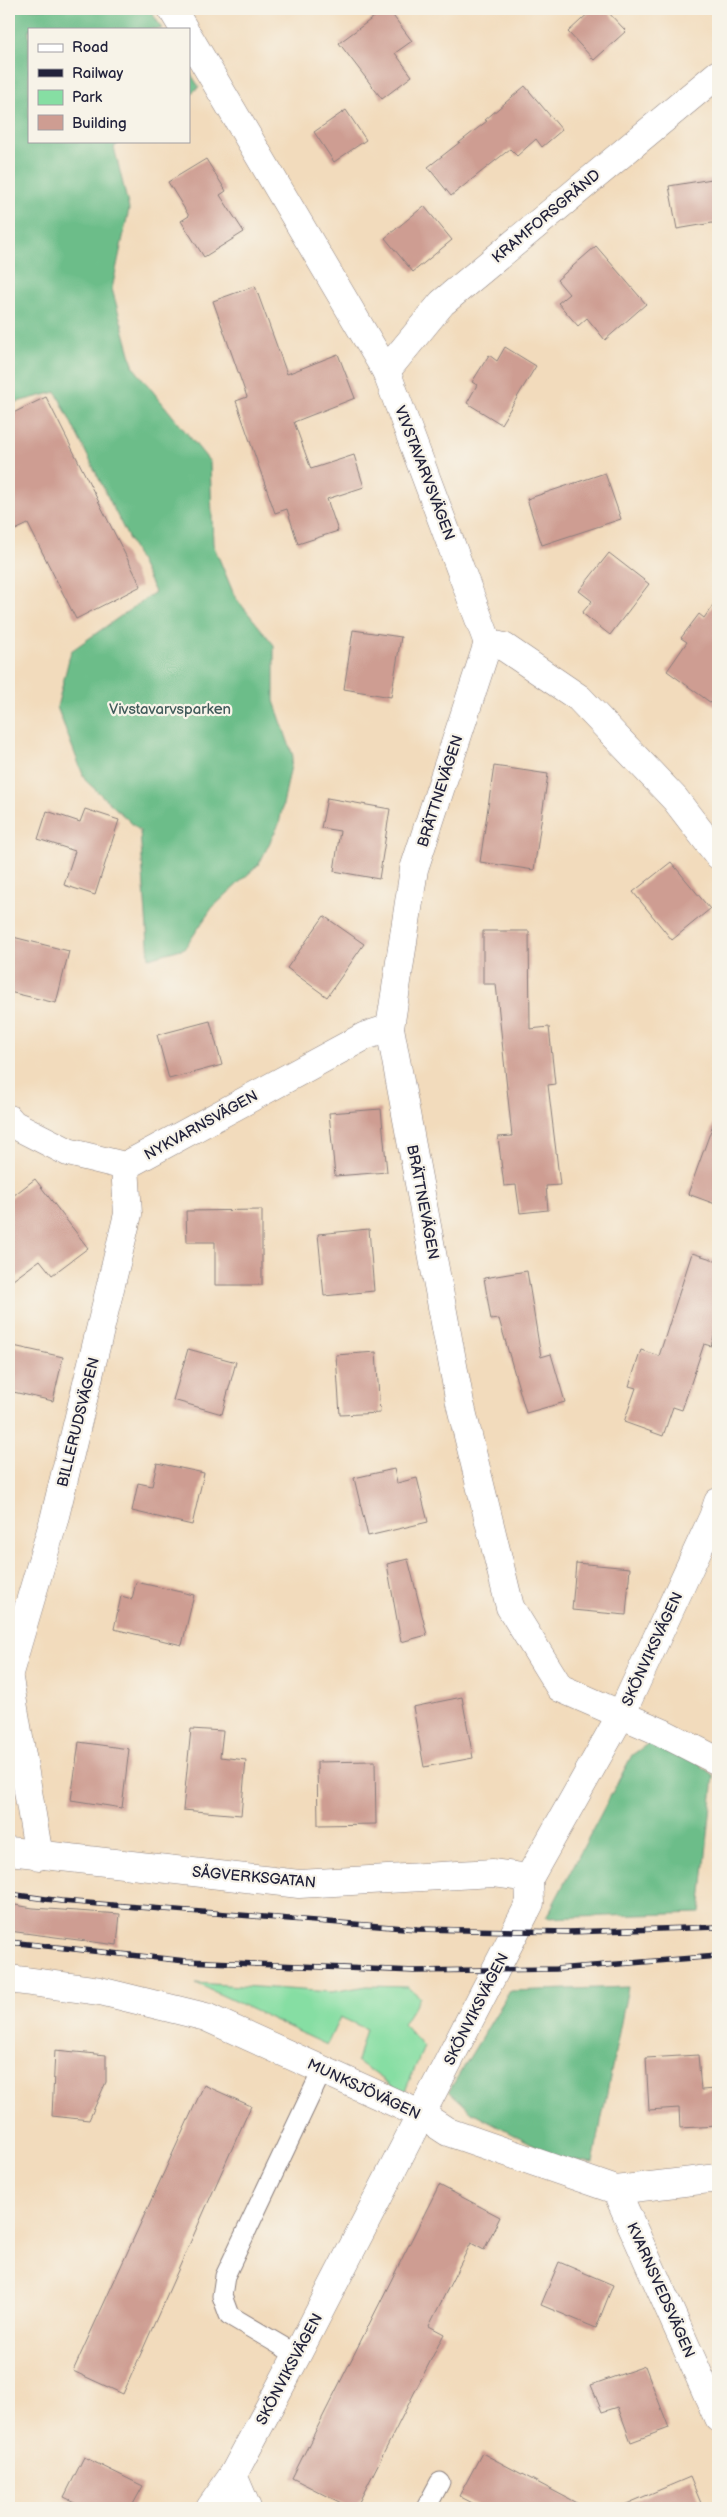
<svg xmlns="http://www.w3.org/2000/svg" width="727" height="2517" viewBox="0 0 727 2517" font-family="'Balsamiq Sans',sans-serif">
  <rect width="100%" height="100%" fill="#f7f3e8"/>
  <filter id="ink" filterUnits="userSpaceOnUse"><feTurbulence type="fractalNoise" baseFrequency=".02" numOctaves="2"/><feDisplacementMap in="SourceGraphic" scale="10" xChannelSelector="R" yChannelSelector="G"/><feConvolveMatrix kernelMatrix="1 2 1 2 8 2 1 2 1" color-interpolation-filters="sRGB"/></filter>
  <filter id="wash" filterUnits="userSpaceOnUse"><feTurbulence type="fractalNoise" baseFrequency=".0096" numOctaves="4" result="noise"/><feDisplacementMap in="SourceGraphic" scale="20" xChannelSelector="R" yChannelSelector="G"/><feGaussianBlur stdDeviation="1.12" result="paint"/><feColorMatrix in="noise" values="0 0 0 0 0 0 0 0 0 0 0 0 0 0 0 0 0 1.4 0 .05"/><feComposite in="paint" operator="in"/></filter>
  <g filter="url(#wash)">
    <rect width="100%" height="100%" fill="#f2dbbc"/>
    <polygon fill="#86dea3" stroke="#54806f" points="196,1983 332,1992 367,1986 408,1987 420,1997 403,2024 424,2047 405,2091 395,2088 357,2061 366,2029 340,2017 327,2045"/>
    <g fill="#6cbd89" stroke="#477062">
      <polygon points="9,9 150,9 162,29 29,29 29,141 122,141 114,147 129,209 112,289 134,368 210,462 213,544 235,597 274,645 274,701 293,756 279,824 259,864 212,908 185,948 149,958 140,831 85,780 57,707 71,651 155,592 56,392 9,404"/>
      <polygon points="189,71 199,87 189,95"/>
      <polygon points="673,1742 714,1776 700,1913 546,1918 632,1755 649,1743"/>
      <polygon points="628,1987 593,2163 559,2158 472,2112 449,2091 510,1991"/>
    </g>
    <g id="blocks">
      <g fill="#ce9d92">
        <polygon points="385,9 388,9 412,41 395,53 412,76 382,99 339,43"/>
        <polygon points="593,9 605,9 626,31 594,60 568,32"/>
        <polygon points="525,86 562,130 542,147 536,139 517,156 510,149 451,196 428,167 487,121 485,120"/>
        <polygon points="346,110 366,140 334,162 314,132"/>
        <polygon points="206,159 226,191 220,195 244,232 204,257 181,221 189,216 168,182"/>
        <polygon points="718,178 718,222 677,229 669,186"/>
        <polygon points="424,206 452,240 413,272 385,238"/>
        <polygon points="596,246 646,304 605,340 587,318 578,326 558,303 569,294 557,280"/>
        <polygon points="255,286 287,374 338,354 355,398 294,422 311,469 354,455 364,487 327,499 338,531 298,544 287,509 275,513 236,401 247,397 213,301"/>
        <polygon points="505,347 536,366 501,424 467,403 477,385 472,382 489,355 497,361"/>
        <polygon points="46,397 141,586 76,619 28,524 9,533 9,415"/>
        <polygon points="605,473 621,519 542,545 527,499"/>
        <polygon points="609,553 649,584 610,635 582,613 592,601 579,591"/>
        <polygon points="718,598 718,708 667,671 687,642 681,638 699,614 704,618"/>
        <polygon points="353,630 401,637 391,697 344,689"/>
        <polygon points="494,766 548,774 534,870 480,862"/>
        <polygon points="327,798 390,809 379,879 334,871 340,831 321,828"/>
        <polygon points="85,809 119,820 95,895 64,885 75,851 38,839 47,811 80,822"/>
        <polygon points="671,862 710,909 672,940 633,892"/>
        <polygon points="324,916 364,944 327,997 287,968"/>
        <polygon points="483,931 529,931 530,1029 549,1027 555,1084 548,1085 560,1185 546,1186 548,1210 520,1213 516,1185 504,1186 498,1137 512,1136 496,984 483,984"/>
        <polygon points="9,936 69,951 56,1003 9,992"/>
        <polygon points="210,1021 222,1065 169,1079 157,1035"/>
        <polygon points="381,1109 387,1172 335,1176 329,1113"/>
        <polygon points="715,1119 718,1120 718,1205 688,1194"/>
        <polygon points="35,1179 88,1248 52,1275 40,1260 9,1283 9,1199"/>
        <polygon points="262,1210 262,1285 215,1285 215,1242 187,1242 186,1211"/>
        <polygon points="369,1229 374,1291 324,1296 318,1234"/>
        <polygon points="692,1253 718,1261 718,1324 711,1346 704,1344 682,1410 673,1407 663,1436 624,1422 636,1388 629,1386 641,1350 659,1356"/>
        <polygon points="527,1271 541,1357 551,1354 565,1402 526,1413 499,1319 491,1320 484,1278"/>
        <polygon points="9,1345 63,1357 53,1401 9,1391"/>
        <polygon points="188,1349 236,1362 222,1414 173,1400"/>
        <polygon points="376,1352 380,1413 340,1415 336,1355"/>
        <polygon points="157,1463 204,1473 192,1525 132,1511 138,1483 152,1486"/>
        <polygon points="394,1469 397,1483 417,1478 428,1522 368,1536 354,1478"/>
        <polygon points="408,1559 427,1635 401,1642 387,1564"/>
        <polygon points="576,1563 630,1568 626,1615 572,1610"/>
        <polygon points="136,1582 194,1595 182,1645 114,1629 121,1596 132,1599"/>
        <polygon points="462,1697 473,1758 424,1767 413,1707"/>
        <polygon points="191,1729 223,1731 220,1757 246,1760 241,1815 183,1810"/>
        <polygon points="79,1742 129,1749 122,1808 71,1800"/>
        <polygon points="375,1761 376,1824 318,1825 317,1762"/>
        <polygon points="9,1904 33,1908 120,1914 117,1945 9,1931"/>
        <polygon points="55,2050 106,2055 106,2082 89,2120 52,2116"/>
        <polygon points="698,2055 701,2090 718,2089 718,2126 680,2128 679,2108 649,2110 646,2058"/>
        <polygon points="204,2085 251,2106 123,2394 73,2371"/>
        <polygon points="439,2185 500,2217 484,2250 471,2243 429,2326 444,2334 356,2508 351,2508 292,2478"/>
        <polygon points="559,2262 613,2285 596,2328 541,2305"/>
        <polygon points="645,2366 669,2428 631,2442 618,2407 602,2412 591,2385"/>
        <polygon points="482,2453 586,2508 482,2508 459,2496"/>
        <polygon points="84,2457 143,2486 131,2508 87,2508 64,2497"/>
        <polygon points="690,2477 703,2508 617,2508"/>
      </g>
    </g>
  </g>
  <g filter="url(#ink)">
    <use href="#blocks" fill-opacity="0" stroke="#8a7e7c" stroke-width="1"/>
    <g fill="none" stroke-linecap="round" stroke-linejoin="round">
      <g stroke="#8a7e7c" stroke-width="21">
        <g id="lane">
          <polyline points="297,2355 229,2315 222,2296 225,2276 322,2071"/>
          <polyline points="426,2508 440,2482"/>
        </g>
      </g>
      <g stroke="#8a7e7c" stroke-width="29">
        <g id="street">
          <polyline points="172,9 184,29"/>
          <polyline points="189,37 386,371 488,643"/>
          <polyline points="386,371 442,303 718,74"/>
          <polyline points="488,643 414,869 390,1028 460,1403 510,1607 560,1688 661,1732 718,1761"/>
          <polyline points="488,643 504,647 579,698 675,799 718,855"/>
          <polyline points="9,1119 13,1124 68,1152 125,1166 365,1036 390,1028"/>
          <polyline points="9,1673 54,1520 128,1214 125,1166"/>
          <polyline points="9,1679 39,1856"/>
          <polyline points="9,1851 299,1884 493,1873 529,1878"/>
          <polyline points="9,1979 100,1991 206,2017 422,2115 448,2132 616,2190 718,2178"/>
          <polyline points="616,2190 718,2418"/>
          <polyline points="233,2475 247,2508"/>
          <polyline points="210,2508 233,2475 297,2355 530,1903 529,1878 621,1715 713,1517 718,1502"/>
        </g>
      </g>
      <use href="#lane" stroke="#fff" stroke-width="19"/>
      <use href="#street" stroke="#fff" stroke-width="28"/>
      <g stroke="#22223b" stroke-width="5.5">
        <g id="rail">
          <polyline points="9,1894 61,1901 417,1929 569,1932 718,1927"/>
          <polyline points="9,1942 186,1961 414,1971 556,1969 718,1956"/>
        </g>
      </g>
      <use href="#rail" stroke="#f7f3e8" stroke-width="4" stroke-dasharray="11" stroke-linecap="butt"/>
    </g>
  </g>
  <g text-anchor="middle" stroke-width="4.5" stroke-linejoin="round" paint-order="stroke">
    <g font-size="15" fill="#22223b" stroke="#f7f3e8">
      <text transform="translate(546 216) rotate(-40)" y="5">KRAMFORSGRÄND</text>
      <text transform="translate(425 473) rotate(69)" y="5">VIVSTAVARVSVÄGEN</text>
      <text transform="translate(440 791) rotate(-72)" y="5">BRÄTTNEVÄGEN</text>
      <text transform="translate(201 1125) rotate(-29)" y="5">NYKVARNSVÄGEN</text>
      <text transform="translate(423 1202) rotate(79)" y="5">BRÄTTNEVÄGEN</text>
      <text transform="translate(78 1422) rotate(-76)" y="5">BILLERUDSVÄGEN</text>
      <text transform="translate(652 1649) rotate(-65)" y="5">SKÖNVIKSVÄGEN</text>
      <text transform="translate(254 1877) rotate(5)" y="5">SÅGVERKSGATAN</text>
      <text transform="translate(476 2009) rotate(-63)" y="5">SKÖNVIKSVÄGEN</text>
      <text transform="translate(364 2089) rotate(25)" y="5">MUNKSJÖVÄGEN</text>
      <text transform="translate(661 2290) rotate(66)" y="5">KVARNSVEDSVÄGEN</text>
      <text transform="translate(289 2369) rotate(-62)" y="5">SKÖNVIKSVÄGEN</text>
    </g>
    <g font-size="15" fill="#405a5a" stroke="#f7f3e8">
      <text x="170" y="714">Vivstavarvsparken</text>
    </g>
  </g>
  <rect width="727" height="2517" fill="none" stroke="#f7f3e8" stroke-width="30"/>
  <rect x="28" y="28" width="162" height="115" fill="#f7f3e8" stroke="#a29fa3"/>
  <rect x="38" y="44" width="25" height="8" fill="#ffffff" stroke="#a29fa3"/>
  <text x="72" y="52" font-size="15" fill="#22223b">Road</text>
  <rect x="38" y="69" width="25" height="8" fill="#22223b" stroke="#a29fa3"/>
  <text x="72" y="78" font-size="15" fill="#22223b">Railway</text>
  <rect x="38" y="90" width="25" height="15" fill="#86dea3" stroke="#a29fa3"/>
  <text x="72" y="102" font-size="15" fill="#22223b">Park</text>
  <rect x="38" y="115" width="25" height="15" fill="#ce9d92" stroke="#a29fa3"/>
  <text x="72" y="128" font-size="15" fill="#22223b">Building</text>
</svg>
